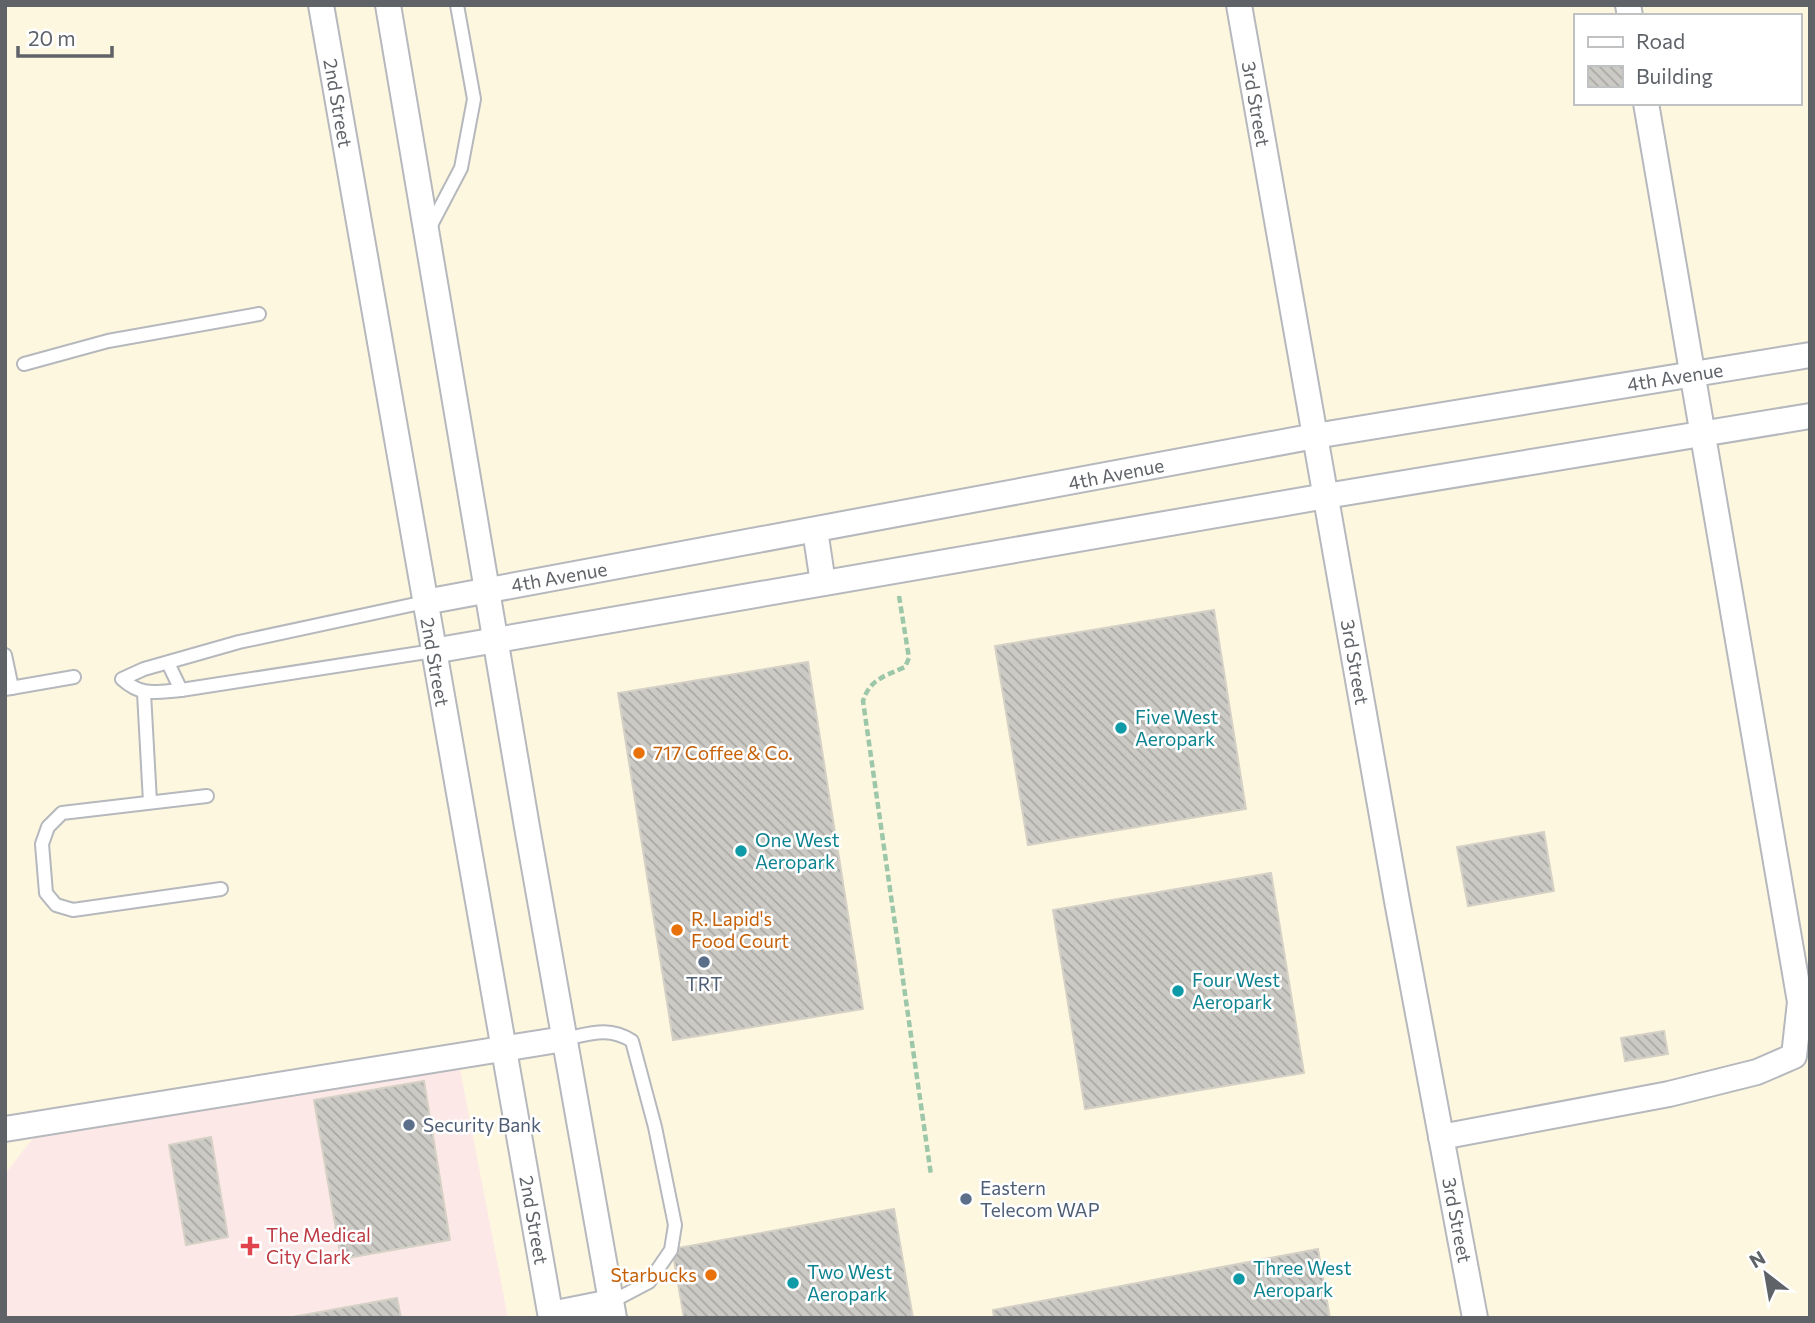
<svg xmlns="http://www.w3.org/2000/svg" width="1815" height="1323" viewBox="0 0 1815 1323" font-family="Commissioner,sans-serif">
  <defs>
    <pattern id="building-back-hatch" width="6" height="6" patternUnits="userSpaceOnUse" patternTransform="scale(1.75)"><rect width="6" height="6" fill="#cccac5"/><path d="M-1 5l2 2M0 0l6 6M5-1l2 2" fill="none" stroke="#a9a8a4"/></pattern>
  </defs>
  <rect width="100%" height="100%" fill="#f1efe8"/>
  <path fill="#fef7e0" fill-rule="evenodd" d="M 5,5 L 1810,5 L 1810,1318 L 5,1318 ZM 1575,16 L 1799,16 L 1799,103 L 1575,103 Z"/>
  <polygon fill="#fce8e6" points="459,1064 508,1318 5,1318 5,1174 33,1138"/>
  <g fill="url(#building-back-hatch)" stroke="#d6d1c6" stroke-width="2">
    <polygon points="1214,610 1246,809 1028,845 995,646"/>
    <polygon points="808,662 863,1009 673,1040 618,693"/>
    <polygon points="1544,832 1554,891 1468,906 1457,847"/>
    <polygon points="1271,873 1304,1073 1085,1109 1053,910"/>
    <polygon points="1664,1031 1668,1054 1625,1061 1621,1038"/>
    <polygon points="424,1081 450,1240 341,1259 314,1100"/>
    <polygon points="211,1137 228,1237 186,1245 169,1145"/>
    <polygon points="894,1209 913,1318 684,1318 672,1249"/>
    <polygon points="1318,1249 1330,1318 994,1318 993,1310"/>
    <polygon points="397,1298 401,1318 287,1318"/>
  </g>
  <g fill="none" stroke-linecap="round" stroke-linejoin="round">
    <g stroke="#b5b8bc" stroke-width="16">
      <g id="service">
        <polyline points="429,229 461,168 474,99 457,5"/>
        <polyline points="24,364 108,341 259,314"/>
        <path d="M 425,602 L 239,642 L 144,669 L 122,679 C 142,697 156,692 181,690 L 433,651"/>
        <polyline points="5,655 12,688"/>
        <polyline points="168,663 181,690"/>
        <polyline points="5,689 74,677"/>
        <polyline points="144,693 150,802"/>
        <polyline points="207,796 62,813 48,827 42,844 46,893 56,905 73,910 221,889"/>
        <path d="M 564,1039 C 590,1034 608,1026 632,1041 L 655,1127 L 675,1225 L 671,1250 L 649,1282 L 611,1302"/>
      </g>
    </g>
    <g stroke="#b5b8bc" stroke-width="28">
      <g id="minor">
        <polyline points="321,5 551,1318"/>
        <polyline points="388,5 527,827 614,1318"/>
        <polyline points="1239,5 1397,901 1475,1318"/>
        <polyline points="1628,5 1630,16"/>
        <polyline points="815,530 823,583"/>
        <polyline points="425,602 1315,436 1810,355"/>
        <polyline points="433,651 1326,496 1810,416"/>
        <polyline points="5,1129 564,1039"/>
        <polyline points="1441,1137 1669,1094 1757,1072 1794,1056 1800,1002 1646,103"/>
        <polyline points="551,1314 611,1302"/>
      </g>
    </g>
    <path stroke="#9cc7a9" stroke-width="4.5" stroke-dasharray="7 3.5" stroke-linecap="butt" d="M 899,596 L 909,658 L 905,667 C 885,676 870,679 863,701 L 931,1175"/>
    <use href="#service" stroke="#fff" stroke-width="12"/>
    <use href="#minor" stroke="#fff" stroke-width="24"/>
  </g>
  <g fill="#0f9aa8" stroke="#fff" stroke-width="2.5">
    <circle cx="1121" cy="728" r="7"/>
    <circle cx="741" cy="851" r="7"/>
    <circle cx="1178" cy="991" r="7"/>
    <circle cx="1239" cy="1279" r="7"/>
    <circle cx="793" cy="1283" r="7"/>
  </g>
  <g fill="#e8710a" stroke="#fff" stroke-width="2.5">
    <circle cx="639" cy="753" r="7"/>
    <circle cx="677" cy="930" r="7"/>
    <circle cx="711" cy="1275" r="7"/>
  </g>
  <g fill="#5c6f8a" stroke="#fff" stroke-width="2.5">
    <circle cx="704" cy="962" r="7"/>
    <circle cx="409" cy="1125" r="7"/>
    <circle cx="966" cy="1199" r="7"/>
  </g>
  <path fill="#e0444e" stroke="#fff" stroke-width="2.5" d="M246.5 1235.5h7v7h7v7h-7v7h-7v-7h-7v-7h7z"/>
  <g text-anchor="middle" stroke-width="5" stroke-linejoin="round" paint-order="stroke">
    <g font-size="19" fill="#5f6368" stroke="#fff">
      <text transform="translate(338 103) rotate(80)" y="7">2nd Street</text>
      <text transform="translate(1256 104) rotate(80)" y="7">3rd Street</text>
      <text transform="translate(1675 377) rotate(-9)" y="7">4th Avenue</text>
      <text transform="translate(1116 474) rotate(-11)" y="7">4th Avenue</text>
      <text transform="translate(559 577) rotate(-10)" y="7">4th Avenue</text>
      <text transform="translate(435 662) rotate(80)" y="7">2nd Street</text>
      <text transform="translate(1355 662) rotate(80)" y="7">3rd Street</text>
      <text transform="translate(534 1220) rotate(80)" y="7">2nd Street</text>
      <text transform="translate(1457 1220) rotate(79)" y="7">3rd Street</text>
    </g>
    <g font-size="19" fill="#0d838f" stroke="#fff" text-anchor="start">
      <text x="1135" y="724">Five West<tspan x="1135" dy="22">Aeropark</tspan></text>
      <text x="755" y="847">One West<tspan x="755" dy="22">Aeropark</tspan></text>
      <text x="1192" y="987">Four West<tspan x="1192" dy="22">Aeropark</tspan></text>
      <text x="1253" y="1275">Three West<tspan x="1253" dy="22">Aeropark</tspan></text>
      <text x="807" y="1279">Two West<tspan x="807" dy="22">Aeropark</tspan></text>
    </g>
    <g font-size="19" fill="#c56008" stroke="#fff" text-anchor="start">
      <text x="653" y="760">717 Coffee &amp; Co.</text>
      <text x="691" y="926">R. Lapid's<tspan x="691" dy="22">Food Court</tspan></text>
      <text x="697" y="1282" text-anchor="end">Starbucks</text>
    </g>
    <g font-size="19" fill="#4e5e75" stroke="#fff" text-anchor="start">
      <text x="704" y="991" text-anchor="middle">TRT</text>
      <text x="423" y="1132">Security Bank</text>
      <text x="980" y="1195">Eastern<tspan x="980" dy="22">Telecom WAP</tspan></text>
    </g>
    <g font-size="19" fill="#be3a42" stroke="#fff" text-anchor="start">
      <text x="266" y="1242">The Medical<tspan x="266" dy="22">City Clark</tspan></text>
    </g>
  </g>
  <rect width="1815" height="1323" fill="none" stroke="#5f6368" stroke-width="14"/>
  <rect x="1574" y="14" width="228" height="91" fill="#ffffff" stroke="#bfc1c3" stroke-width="2"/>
  <rect x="1588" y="37" width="35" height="10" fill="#ffffff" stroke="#bfc1c3" stroke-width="2"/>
  <text x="1636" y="49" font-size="21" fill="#5f6368">Road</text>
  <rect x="1588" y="66" width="35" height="21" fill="url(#building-back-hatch)" stroke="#bfc1c3" stroke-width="2"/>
  <text x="1636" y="84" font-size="21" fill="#5f6368">Building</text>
  <g transform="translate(1766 1274) rotate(329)" stroke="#ffffff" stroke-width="5" paint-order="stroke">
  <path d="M0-5L12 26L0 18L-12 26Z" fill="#5f6368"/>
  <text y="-10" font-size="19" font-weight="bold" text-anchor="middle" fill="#5f6368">N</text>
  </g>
  <path d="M18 46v10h94v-10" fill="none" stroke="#5f6368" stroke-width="3.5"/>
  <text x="28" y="46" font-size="21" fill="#5f6368" stroke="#ffffff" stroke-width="5" paint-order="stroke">20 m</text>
</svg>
